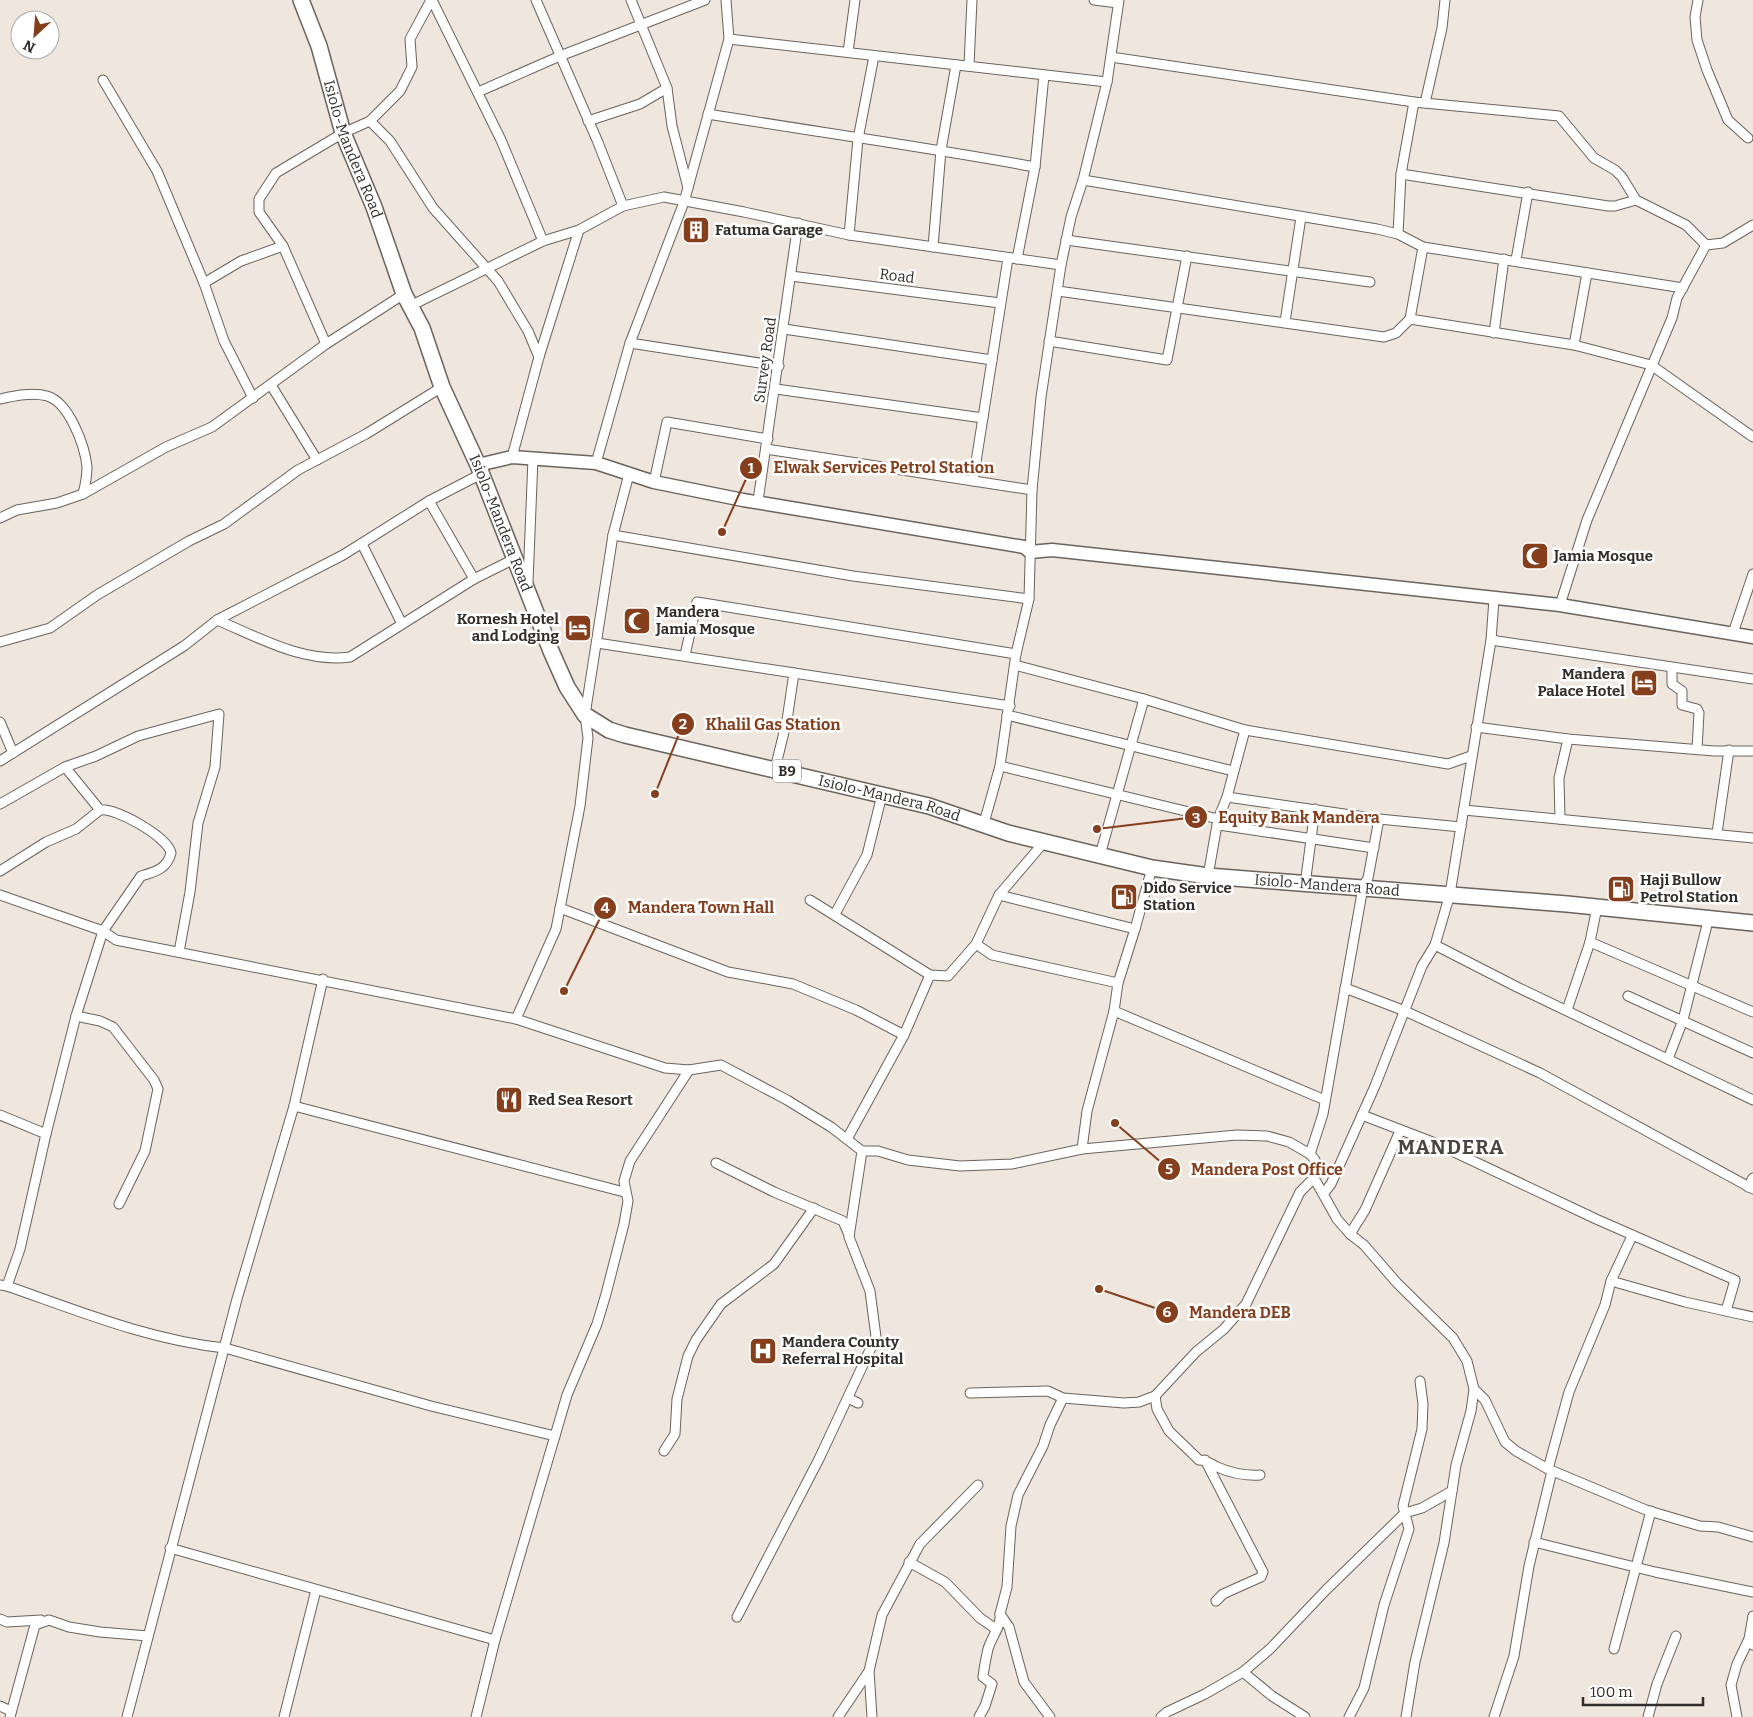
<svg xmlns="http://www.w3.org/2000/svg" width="1753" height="1717" viewBox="0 0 1753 1717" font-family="Bitter,serif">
  <rect width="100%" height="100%" fill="#efe6de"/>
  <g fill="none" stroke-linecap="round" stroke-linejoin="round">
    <g stroke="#6b635c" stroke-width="11">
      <g id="street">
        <polyline points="432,0 501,140 543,241"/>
        <polyline points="536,0 597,140 623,206"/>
        <polyline points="631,0 667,88 672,126 688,188"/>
        <polyline points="1094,0 1118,3"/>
        <polyline points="1698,0 1695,17 1697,40 1707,70 1728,120 1748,138"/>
        <polyline points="729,39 1107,82"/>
        <polyline points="848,52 855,0"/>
        <polyline points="1111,57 1414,102 1559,116 1594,158 1615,170 1622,177 1636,200 1686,225 1706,245"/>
        <polyline points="969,65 972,0"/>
        <polyline points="103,80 157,171 204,283 224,341 253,398"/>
        <polyline points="478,92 560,56 705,0"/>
        <polyline points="1425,103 1442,28 1445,0"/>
        <path d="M 708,114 C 817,132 926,147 1035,167"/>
        <polyline points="370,121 390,141 433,208 498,281 528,331 539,357"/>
        <polyline points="588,121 640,104 667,88"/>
        <polyline points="1401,174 1608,206 1615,206 1636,200"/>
        <polyline points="1083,180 1377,229 1398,234 1423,247 1683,288"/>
        <polyline points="1398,234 1401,174 1414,102"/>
        <polyline points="849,235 858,139 874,56"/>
        <polyline points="1066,240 1370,282"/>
        <polyline points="283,246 259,212 259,199 276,173 343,133 370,121 400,91 412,67 410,39 431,0"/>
        <polyline points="933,247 941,150 956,65"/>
        <polyline points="1017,259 1035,167 1044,75"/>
        <polyline points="1516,260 1528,192"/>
        <polyline points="791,276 1000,303"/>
        <polyline points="204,283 241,261 283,246 326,344"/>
        <polyline points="1058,291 1384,337 1396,333 1410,319 1423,247"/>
        <polyline points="410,306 543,241 579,230 623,206 664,197 744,212 849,235 1061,265"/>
        <polyline points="1410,319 1574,345 1651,365 1753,437"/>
        <polyline points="1285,322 1301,217"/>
        <polyline points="784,329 992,360"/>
        <polyline points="1494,333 1504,259"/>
        <polyline points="1049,341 1167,360 1187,256"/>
        <polyline points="630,343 779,366"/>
        <polyline points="1574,345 1587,273"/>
        <polyline points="271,385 317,460"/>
        <polyline points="776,389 983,418"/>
        <path d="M 0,399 C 14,396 32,392 47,396 C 69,402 85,446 87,467 C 87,476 85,486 83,494"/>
        <polyline points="766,449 1032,490"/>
        <polyline points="512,457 539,357 579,230"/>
        <polyline points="596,463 630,343 684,202 729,39 726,0"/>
        <polyline points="973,481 1008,258"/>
        <polyline points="654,482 667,422 768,439"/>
        <polyline points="429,501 474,579"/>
        <polyline points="758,501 798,223"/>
        <polyline points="0,518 17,510 57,503 83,494 166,447 212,427 326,344 404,294"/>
        <polyline points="613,535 853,576 1029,599"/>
        <polyline points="362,544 402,624"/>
        <polyline points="528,582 533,458"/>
        <polyline points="1560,605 1587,520 1672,318 1677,298 1706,245 1723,243 1753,225"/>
        <path d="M 217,620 C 260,638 303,663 350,657 L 474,579 L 516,558"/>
        <polyline points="1733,633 1753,574"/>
        <polyline points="1491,640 1753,679"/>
        <polyline points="0,642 50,628 97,595 189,541 224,524 298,470 366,434 442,387"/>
        <polyline points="597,643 1010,706"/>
        <polyline points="685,655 697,602 1016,654"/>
        <polyline points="1015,665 1144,699 1245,730 1448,764 1471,756"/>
        <polyline points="1672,668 1672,684 1682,691 1682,705 1697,709 1699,713 1697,749"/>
        <polyline points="1007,715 1233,771"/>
        <polyline points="0,722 13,753"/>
        <polyline points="1476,727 1568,739 1714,751 1753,751"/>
        <polyline points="0,761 184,646 217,620 343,555 429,501 481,474"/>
        <polyline points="1000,766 1218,819"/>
        <polyline points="775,769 787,720 794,673"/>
        <polyline points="1227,797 1379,819 1461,827"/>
        <polyline points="0,804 65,767 96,756 138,736 219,714 215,767 198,823 190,892 179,952"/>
        <polyline points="1464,810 1753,838"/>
        <polyline points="1560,819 1559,778 1568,739"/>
        <polyline points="984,823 1000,766 1016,654 1029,599 1032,490 1041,397 1061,265 1071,217 1083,180 1107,82 1119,0"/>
        <polyline points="1219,825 1374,848"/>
        <polyline points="1717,833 1729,750"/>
        <polyline points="1100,855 1144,699"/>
        <polyline points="0,871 46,842 76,829 100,810"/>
        <polyline points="1208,876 1218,819 1227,797 1245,730"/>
        <polyline points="1305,885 1315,809"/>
        <polyline points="0,895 103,931 116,940 516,1019 665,1068 689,1070 721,1065 787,1100 831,1127 862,1151 878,1151 908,1160 960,1166 1012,1164 1082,1149 1237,1135 1267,1136 1289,1142 1310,1154 1315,1160 1317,1170 1314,1178 1337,1219 1350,1234 1364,1245 1397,1283 1453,1338 1467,1361 1474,1389 1485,1400 1505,1442 1516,1451 1548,1469 1646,1510 1700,1526 1718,1527 1753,1537"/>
        <polyline points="999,895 1135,929"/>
        <polyline points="810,900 930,975"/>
        <polyline points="560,908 728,972 793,984 856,1010 904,1035"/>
        <polyline points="835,914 867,855 882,795"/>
        <polyline points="1590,942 1753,1012"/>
        <polyline points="976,944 992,955 1118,983"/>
        <polyline points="1435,945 1517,987 1753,1100"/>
        <polyline points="1345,988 1405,1011 1540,1073 1753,1189"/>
        <polyline points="1628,996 1753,1053"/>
        <polyline points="1567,1010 1590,942 1597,907"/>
        <polyline points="1114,1011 1325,1100"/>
        <polyline points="76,1016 100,1021 113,1027 154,1080 158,1089 145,1151 119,1204"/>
        <polyline points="516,1019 556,929 580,806 588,738 585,715 613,535 629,474"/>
        <polyline points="1668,1059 1683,1020 1709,917"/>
        <polyline points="294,1106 624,1192"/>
        <polyline points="0,1115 46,1134"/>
        <polyline points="1362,1115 1435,1143 1596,1219 1735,1280 1726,1311"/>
        <polyline points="847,1139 904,1035 930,975 948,976 976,944 999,895 1045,841"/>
        <polyline points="1082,1149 1087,1111 1114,1011 1118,983 1135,929 1152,868"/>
        <polyline points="1310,1154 1323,1114 1363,887 1368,878 1379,819"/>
        <polyline points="716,1163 774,1192 843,1221 849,1235"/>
        <polyline points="1748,1187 1753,1178"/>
        <polyline points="1324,1193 1331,1184 1375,1086 1422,966 1435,945 1450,894 1491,640 1494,599"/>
        <polyline points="1350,1234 1365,1210 1400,1131"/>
        <polyline points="1611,1281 1685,1302 1753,1317"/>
        <path d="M 0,1285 L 7,1286 C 79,1311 149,1340 225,1348 L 431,1406 L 555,1436"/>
        <path d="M 7,1286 L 20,1249 L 46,1134 L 76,1016 L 103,931 L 141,876 C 155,872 167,869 171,853 C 168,837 115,807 100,810 L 65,767"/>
        <polyline points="970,1393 1048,1391 1063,1398 1124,1403 1139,1402 1155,1396 1196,1352 1224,1329 1246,1304 1300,1192 1314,1178"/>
        <path d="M 1155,1396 L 1157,1409 L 1169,1431 L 1199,1460 C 1207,1460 1211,1464 1217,1467 C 1231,1473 1245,1476 1260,1475"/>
        <polyline points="848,1398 858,1403"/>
        <polyline points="664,1451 675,1434 677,1399 688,1356 696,1340 721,1304 774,1264 814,1208"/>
        <polyline points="1205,1460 1263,1572 1261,1577 1223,1594 1216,1601"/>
        <polyline points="1548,1469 1569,1392 1605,1305 1611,1281 1632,1236"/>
        <polyline points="1534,1542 1655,1572 1753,1592"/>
        <polyline points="170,1548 495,1640"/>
        <polyline points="909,1562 945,1582 980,1618 996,1629"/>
        <polyline points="1753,1616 1749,1639 1753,1645"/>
        <polyline points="737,1617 819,1459 876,1337 870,1291 849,1237 862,1151"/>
        <polyline points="0,1619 7,1622 41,1620"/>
        <polyline points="1614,1649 1651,1511"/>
        <polyline points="1243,1672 1272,1696 1305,1717"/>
        <polyline points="0,1706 11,1711"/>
        <polyline points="10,1717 35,1625 49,1620 69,1627 100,1632 148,1636"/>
        <polyline points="127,1717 237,1299 294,1106 323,979"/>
        <polyline points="284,1717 316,1590"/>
        <polyline points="476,1717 495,1640 567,1395 597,1324 606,1294 624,1224 628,1201 624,1181 630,1161 689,1070"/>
        <polyline points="838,1717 869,1671"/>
        <polyline points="872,1717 869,1671 882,1615 920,1544 978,1485"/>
        <path d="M 979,1717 L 985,1706 L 992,1684 L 983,1677 C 984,1668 986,1658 988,1649 C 991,1638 1002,1625 1000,1614"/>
        <polyline points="1050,1717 1024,1682 1009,1627 1000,1614 1007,1587 1011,1526 1018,1495 1043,1446 1050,1425 1063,1398"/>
        <polyline points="1161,1717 1167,1712 1205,1694 1243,1672 1270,1649 1326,1590 1405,1513 1422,1508 1452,1491"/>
        <polyline points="1349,1717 1364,1688 1384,1605 1409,1529 1403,1506 1422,1429 1423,1404 1420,1381"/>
        <polyline points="1406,1717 1415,1662 1444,1543 1456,1465 1471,1411 1474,1389"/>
        <polyline points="1494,1717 1514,1656 1529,1566 1552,1471"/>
        <polyline points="1648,1717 1657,1684 1676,1636"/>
        <polyline points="1737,1717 1731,1685 1737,1664 1749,1639"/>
      </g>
    </g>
    <g stroke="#6b635c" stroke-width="15">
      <polyline id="secondary" points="478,465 512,457 596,463 654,482 743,500 1024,547 1030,552 1052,550 1560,605 1753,637"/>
    </g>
    <g stroke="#6b635c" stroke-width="18">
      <g id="highway">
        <path id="s1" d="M 301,0 L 319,46 L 343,133 L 374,207 L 404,294 L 422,328 L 442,387 L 478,465 L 551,651 L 567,687 L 585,715 L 609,730 L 625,735 L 929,806 L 1008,833 L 1152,868 L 1208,876 L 1567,904 L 1753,923"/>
      </g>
    </g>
    <use href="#street" stroke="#fff" stroke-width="9"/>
    <use href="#secondary" stroke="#fff" stroke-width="12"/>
    <use href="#highway" stroke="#fff" stroke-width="15"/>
  </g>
  <defs>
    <g id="building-square" transform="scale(1.4375)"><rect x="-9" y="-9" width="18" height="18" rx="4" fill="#863f1d" stroke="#fff"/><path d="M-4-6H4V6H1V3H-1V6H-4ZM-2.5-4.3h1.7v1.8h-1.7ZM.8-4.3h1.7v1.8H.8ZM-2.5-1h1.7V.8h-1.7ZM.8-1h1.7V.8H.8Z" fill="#fff"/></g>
    <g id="mosque-square" transform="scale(1.4375)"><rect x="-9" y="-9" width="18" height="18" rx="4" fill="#863f1d" stroke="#fff"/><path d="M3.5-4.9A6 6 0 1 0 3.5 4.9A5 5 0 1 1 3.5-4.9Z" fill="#fff"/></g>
    <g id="hotel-square" transform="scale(1.4375)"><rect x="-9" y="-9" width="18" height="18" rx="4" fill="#863f1d" stroke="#fff"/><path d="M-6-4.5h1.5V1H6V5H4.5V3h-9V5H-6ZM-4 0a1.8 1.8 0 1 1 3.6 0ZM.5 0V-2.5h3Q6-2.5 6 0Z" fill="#fff"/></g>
    <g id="fuel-square" transform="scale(1.4375)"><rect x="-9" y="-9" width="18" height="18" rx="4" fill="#863f1d" stroke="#fff"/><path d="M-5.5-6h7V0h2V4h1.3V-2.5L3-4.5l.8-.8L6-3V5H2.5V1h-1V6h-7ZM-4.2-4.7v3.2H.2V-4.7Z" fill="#fff"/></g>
    <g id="restaurant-square" transform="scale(1.4375)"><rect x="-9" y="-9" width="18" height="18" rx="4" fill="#863f1d" stroke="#fff"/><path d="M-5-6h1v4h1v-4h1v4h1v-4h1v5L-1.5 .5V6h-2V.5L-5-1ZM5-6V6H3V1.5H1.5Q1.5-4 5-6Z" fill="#fff"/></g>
    <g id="hospital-square" transform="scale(1.4375)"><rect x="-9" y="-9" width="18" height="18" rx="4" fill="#863f1d" stroke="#fff"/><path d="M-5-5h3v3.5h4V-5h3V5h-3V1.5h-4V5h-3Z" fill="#fff"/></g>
  </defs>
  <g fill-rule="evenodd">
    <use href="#building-square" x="696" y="230"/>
    <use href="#mosque-square" x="1535" y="556"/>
    <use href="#mosque-square" x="637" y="621"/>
    <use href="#hotel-square" x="578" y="628"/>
    <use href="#hotel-square" x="1644" y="683"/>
    <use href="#fuel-square" x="1621" y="889"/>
    <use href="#fuel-square" x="1124" y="897"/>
    <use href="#restaurant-square" x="509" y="1100"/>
    <use href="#hospital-square" x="763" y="1351"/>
  </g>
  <g text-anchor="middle" stroke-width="5" stroke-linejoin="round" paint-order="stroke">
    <rect fill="#fff" stroke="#6f6d6b" stroke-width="1" x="773" y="759.5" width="28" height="23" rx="4"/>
    <g font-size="14" font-weight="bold" fill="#312e2b">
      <text x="787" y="776">B9</text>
    </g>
    <g font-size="15" fill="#312e2b" stroke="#fff">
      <text dy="5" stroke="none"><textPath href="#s1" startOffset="158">Isiolo-Mandera Road</textPath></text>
      <text transform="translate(897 276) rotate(7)" y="5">Road</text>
      <text transform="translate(765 360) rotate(-82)" y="5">Survey Road</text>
      <text dy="5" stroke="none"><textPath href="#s1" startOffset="561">Isiolo-Mandera Road</textPath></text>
      <text dy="5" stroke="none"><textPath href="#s1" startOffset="1088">Isiolo-Mandera Road</textPath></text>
      <text dy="5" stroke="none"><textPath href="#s1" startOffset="1536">Isiolo-Mandera Road</textPath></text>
    </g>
    <g font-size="15" font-weight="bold" fill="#312e2b" stroke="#fff" text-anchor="start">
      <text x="715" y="235">Fatuma Garage</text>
      <text x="1554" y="561">Jamia Mosque</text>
      <text x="656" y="617">Mandera<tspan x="656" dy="17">Jamia Mosque</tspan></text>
      <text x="559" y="624" text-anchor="end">Kornesh Hotel<tspan x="559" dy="17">and Lodging</tspan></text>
      <text x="1625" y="679" text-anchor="end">Mandera<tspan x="1625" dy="17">Palace Hotel</tspan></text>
      <text x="1640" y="885">Haji Bullow<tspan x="1640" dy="17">Petrol Station</tspan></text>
      <text x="1143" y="893">Dido Service<tspan x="1143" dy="17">Station</tspan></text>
      <text x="528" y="1105">Red Sea Resort</text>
      <text x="782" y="1347">Mandera County<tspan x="782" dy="17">Referral Hospital</tspan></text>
    </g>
    <g font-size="20" font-weight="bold" letter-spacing="1" fill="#4d453f" stroke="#fff">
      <text x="1451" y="1154">MANDERA</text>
    </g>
  </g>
  <path fill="none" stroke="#863f1d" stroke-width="2" d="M722 532L751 468M655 794L683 724M1097 829L1196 817M564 991L605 908M1115 1123L1169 1169M1099 1289L1167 1312"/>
  <g fill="#863f1d" stroke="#fff" stroke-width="2">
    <circle cx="722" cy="532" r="5"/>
    <circle cx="655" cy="794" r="5"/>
    <circle cx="1097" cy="829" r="5"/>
    <circle cx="564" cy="991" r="5"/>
    <circle cx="1115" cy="1123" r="5"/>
    <circle cx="1099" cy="1289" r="5"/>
    <circle cx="751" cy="468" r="12"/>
    <circle cx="683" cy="724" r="12"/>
    <circle cx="1196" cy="817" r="12"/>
    <circle cx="605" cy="908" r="12"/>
    <circle cx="1169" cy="1169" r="12"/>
    <circle cx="1167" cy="1312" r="12"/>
  </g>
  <g font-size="15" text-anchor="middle" font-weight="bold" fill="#fff">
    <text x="751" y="473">1</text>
    <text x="683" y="729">2</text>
    <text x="1196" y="823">3</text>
    <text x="605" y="913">4</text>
    <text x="1169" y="1174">5</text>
    <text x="1167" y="1317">6</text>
  </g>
  <g font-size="16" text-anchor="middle" font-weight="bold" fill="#863f1d" stroke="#fff" stroke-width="5" stroke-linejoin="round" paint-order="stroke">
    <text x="884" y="473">Elwak Services Petrol Station</text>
    <text x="773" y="730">Khalil Gas Station</text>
    <text x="1299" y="823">Equity Bank Mandera</text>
    <text x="701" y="913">Mandera Town Hall</text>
    <text x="1267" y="1175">Mandera Post Office</text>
    <text x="1240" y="1318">Mandera DEB</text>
  </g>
  <g transform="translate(35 35) rotate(206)"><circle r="24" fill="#ffffff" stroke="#adabaa"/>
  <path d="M0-4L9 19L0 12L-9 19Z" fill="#863f1d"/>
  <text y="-8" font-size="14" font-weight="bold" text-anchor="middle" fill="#312e2b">N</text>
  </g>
  <path d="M1583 1697v8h120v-8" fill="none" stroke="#312e2b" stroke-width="2.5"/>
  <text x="1590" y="1697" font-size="15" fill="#312e2b" stroke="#ffffff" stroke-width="4" paint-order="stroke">100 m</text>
</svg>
